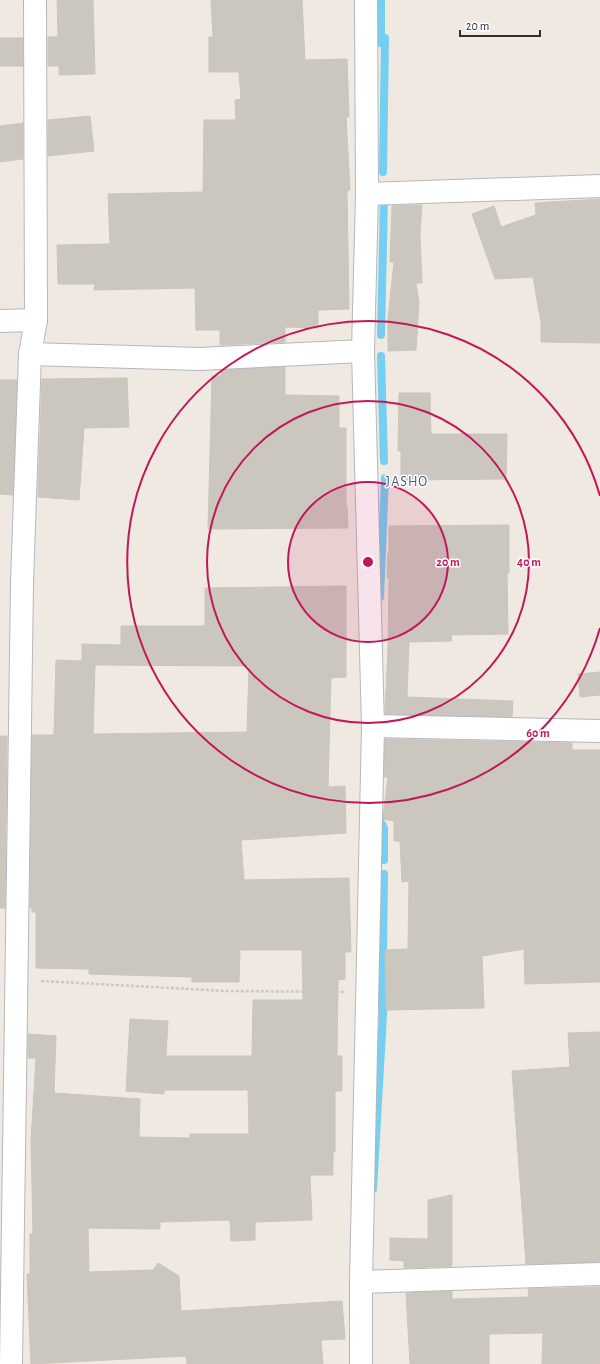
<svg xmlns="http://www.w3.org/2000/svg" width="600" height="1364" viewBox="0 0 600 1364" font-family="'Alegreya Sans',sans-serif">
  <rect width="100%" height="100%" fill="#efe9e1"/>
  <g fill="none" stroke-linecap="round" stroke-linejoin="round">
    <g stroke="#75cff0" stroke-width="8">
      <polyline points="381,0 381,43"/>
      <polyline points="383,172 385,38"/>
      <polyline points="381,335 384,198"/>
      <polyline points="381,356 384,461"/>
      <polyline points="380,597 385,478"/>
      <polyline points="380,814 379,819 384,828 384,860"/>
      <polyline points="383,949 384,874"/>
      <polyline points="373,1189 383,1015 383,954"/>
    </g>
  </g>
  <g fill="#cbc7bf" stroke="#cbc5ba" fill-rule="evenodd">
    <polygon points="57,0 93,0 95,74 59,75 59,66 48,66 48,37 58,37"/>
    <polygon points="211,0 302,0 305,60 347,59 349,117 346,117 350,190 347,191 349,309 318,310 318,328 285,327 285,342 220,345 220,330 196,330 195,288 94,290 95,284 58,284 57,245 110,244 108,194 203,192 204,120 236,120 235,100 241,99 239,72 209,72 209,37 213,37"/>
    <rect x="0" y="38" width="23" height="28"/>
    <polygon points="90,116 94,151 48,156 48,120"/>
    <polygon points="23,123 23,159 0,162 0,126"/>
    <polygon points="600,199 600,343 541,342 541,323 533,277 495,279 472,214 494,206 501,227 536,215 535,203"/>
    <polygon points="422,205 420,234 422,283 416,283 419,302 416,350 388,351 388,319 394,262 390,262 392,206"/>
    <polygon points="285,367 285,395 339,396 339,428 346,428 346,506 347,506 348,528 208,529 212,376 221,376 221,370"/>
    <polygon points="127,378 129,427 84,428 79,500 38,497 42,379"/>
    <polygon points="0,380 17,380 13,495 0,494"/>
    <polygon points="399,393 430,393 431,434 507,434 506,479 401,480 401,451 398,451"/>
    <polygon points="509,525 509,573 507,573 508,634 451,635 452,641 409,642 407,697 513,701 512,717 385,714 388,648 389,578 387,578 388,553 389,553 389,526"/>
    <path d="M 346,586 L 346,677 L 331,678 L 328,787 L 345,786 L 346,833 L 241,840 L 244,880 L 349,878 L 351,952 L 345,952 L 345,979 L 338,980 L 337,1056 L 342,1056 L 342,1091 L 335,1091 L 335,1152 L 333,1152 L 333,1175 L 310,1175 L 312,1220 L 255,1222 L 255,1240 L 231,1241 L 230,1220 L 160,1222 L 160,1229 L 88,1228 L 89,1272 L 153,1270 L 158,1263 L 179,1276 L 181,1311 L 342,1301 L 345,1339 L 321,1340 L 323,1364 L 187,1364 L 186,1356 L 31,1364 L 27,1274 L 30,1274 L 30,1234 L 33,1234 L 31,1140 L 36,1058 L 28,1058 L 28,1034 L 56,1036 L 54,1093 L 140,1099 L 139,1137 L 190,1138 L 190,1134 L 249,1134 L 248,1090 L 164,1090 L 164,1094 L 126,1091 L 130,1019 L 168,1021 L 166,1056 L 252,1056 L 253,1000 L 303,1000 L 302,950 L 240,950 L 239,982 L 192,982 L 192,977 L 89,974 L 89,969 L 36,968 L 36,912 L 32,912 L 32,908 L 30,908 L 32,735 L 54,735 L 56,660 L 82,661 L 82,644 L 121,645 L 121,626 L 205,626 L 205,588 ZM 95,665 L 249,666 L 247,732 L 93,734 Z"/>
    <polygon points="600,672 600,695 580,697 578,674"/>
    <polygon points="0,736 7,736 5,908 0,908"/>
    <polygon points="385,739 572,743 572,750 600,750 600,982 525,984 524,949 482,956 484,1008 386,1010 385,950 408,949 409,881 402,882 400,841 394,841 394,821 383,819 388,777 384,777"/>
    <polygon points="600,1032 600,1262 526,1264 512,1071 570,1067 568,1033"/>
    <polygon points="452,1195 452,1266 404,1268 404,1261 390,1260 390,1238 428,1239 428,1200"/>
    <polygon points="600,1287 600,1364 542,1364 543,1333 489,1334 489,1364 410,1364 406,1293 452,1291 452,1299 529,1297 528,1289"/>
  </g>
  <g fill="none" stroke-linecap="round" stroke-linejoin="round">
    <g stroke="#b4b7c1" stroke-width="24">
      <g id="minor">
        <polyline points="367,194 600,186"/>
        <polyline points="0,321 36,320"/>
        <polyline points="30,354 199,359 363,351"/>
        <polyline points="373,726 600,731"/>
        <polyline points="361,1282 600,1274"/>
        <polyline points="11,1364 22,583 30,354 36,320 35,0"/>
        <polyline points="361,1364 361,1282 373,726 363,351 367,194 366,0"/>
      </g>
    </g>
    <polyline stroke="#c9c9c9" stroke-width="2.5" stroke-dasharray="3 2" stroke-linecap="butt" points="41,981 226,991 344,992"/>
    <use href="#minor" stroke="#fff" stroke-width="22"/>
  </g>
  <circle cx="368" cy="562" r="80" fill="#c2185b" fill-opacity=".12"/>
  <g fill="none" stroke="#c2185b" stroke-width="2">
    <circle cx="368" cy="562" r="80"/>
    <circle cx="368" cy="562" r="161"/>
    <path d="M600 628A241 241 0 1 1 600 496"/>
  </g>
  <g text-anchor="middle" stroke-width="3" stroke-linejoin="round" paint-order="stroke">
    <g font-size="14" letter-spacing="1" fill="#4d5680" stroke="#fff">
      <text x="407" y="486">JASHO</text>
    </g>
  </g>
  <circle cx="368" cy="562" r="6" fill="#c2185b" stroke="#fff" stroke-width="2"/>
  <g font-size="12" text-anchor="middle" font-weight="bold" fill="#c2185b" stroke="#fff" stroke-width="3" stroke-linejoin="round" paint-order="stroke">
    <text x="448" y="566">20 m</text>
    <text x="529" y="566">40 m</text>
    <text x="538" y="737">60 m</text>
  </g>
  <path d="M460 30v6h80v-6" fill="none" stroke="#2e2e2e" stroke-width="2"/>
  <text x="466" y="30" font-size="12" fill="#2e2e2e" stroke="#ffffff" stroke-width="3" paint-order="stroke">20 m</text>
</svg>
